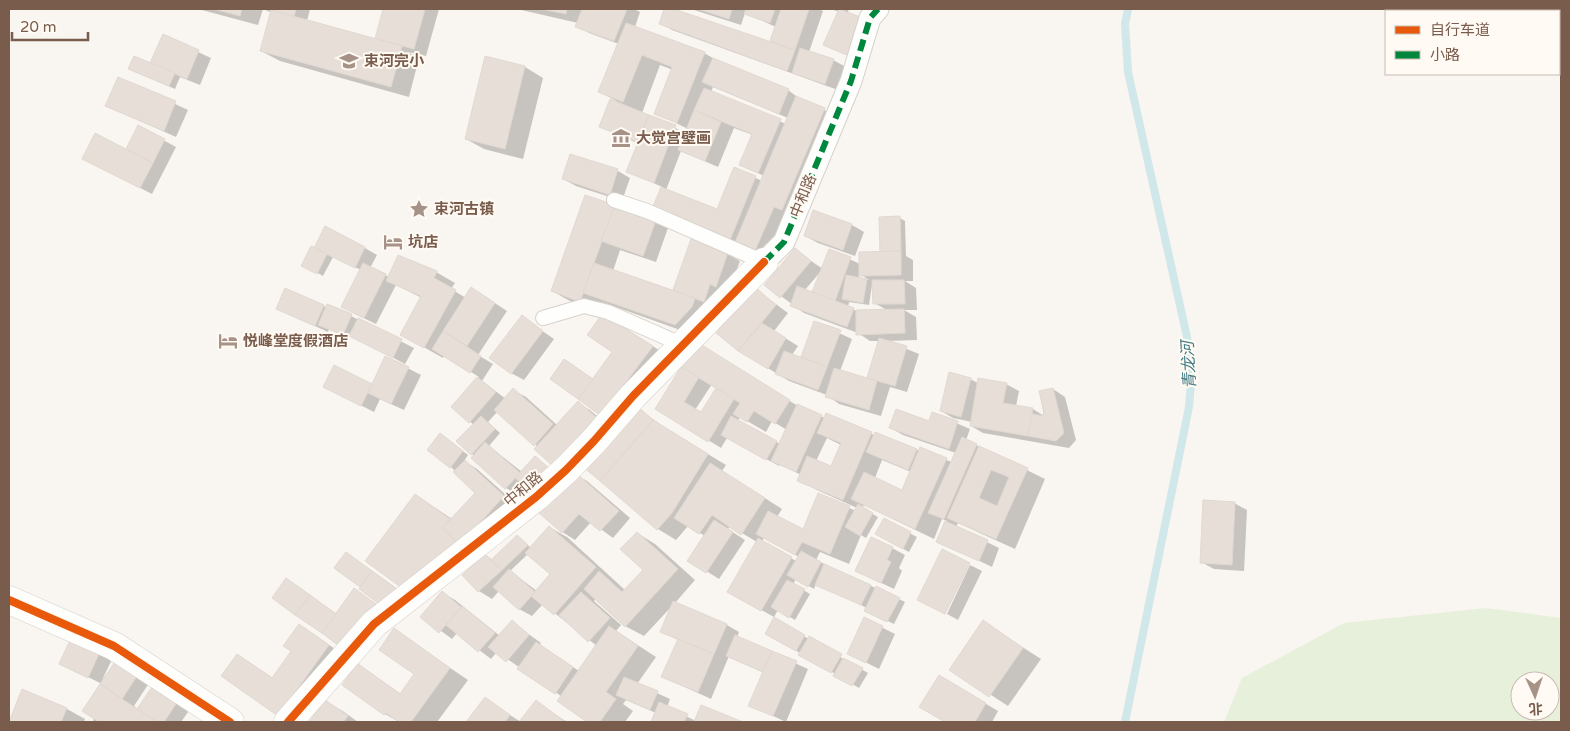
<svg xmlns="http://www.w3.org/2000/svg" width="1570" height="731" viewBox="0 0 1570 731" font-family="'Varela Round','Noto Sans SC',sans-serif">
  <rect width="100%" height="100%" fill="#f9f5f0"/>
  <path fill="#e7f0db" fill-rule="evenodd" d="M 1486,608 L 1561,618 L 1561,722 L 1224,722 L 1242,678 L 1344,623 ZM 1520,681 L 1550,681 L 1550,711 L 1520,711 Z"/>
  <g fill="#0003" fill-rule="evenodd">
    <polygon points="198,9 267,9 277,13 278,11 271,9 310,9 307,21 381,42 377,38 385,9 439,9 426,56 408,52 419,58 409,97 280,61 261,51 272,13 263,9 258,25"/>
    <path d="M 517,9 L 634,9 L 640,12 L 635,27 L 704,53 L 720,62 L 788,90 L 800,99 L 843,119 L 773,262 L 654,209 L 662,187 L 628,171 L 639,144 L 600,126 L 618,102 L 600,92 L 619,44 L 589,33 L 577,26 L 578,23 ZM 660,65 L 673,70 L 656,113 L 688,129 L 686,133 L 642,113 ZM 713,87 L 788,118 L 786,124 L 711,92 ZM 734,128 L 753,135 L 740,165 L 764,176 L 762,181 L 735,168 L 718,211 L 666,190 L 681,151 L 718,167 Z"/>
    <polygon points="665,9 771,43 776,27 745,13 741,25 691,9 819,9 823,11 809,52 833,60 846,67 838,90 672,30 660,23"/>
    <polygon points="831,9 849,9 848,12 862,62 825,44 839,12"/>
    <polygon points="163,36 211,58 200,85 180,77 175,89 136,72 156,67"/>
    <polygon points="525,67 543,78 523,159 484,149 466,139"/>
    <polygon points="119,78 188,110 176,137 107,106"/>
    <polygon points="139,127 176,147 152,194 83,159 126,151"/>
    <polygon points="571,155 618,171 630,178 622,201 576,186 563,179"/>
    <polygon points="586,196 655,221 668,228 656,262 620,250 613,271 680,293 674,290 727,254 740,261 728,293 716,308 703,303 712,310 694,335 602,302 598,311 570,301 552,291"/>
    <path d="M 900,218 L 905,221 L 906,256 L 913,260 L 913,281 L 905,281 L 916,288 L 917,310 L 904,310 L 916,317 L 917,340 L 887,341 L 919,354 L 907,392 L 890,387 L 881,416 L 839,404 L 827,395 L 789,381 L 738,350 L 755,289 L 788,313 L 774,331 L 798,346 L 792,355 L 801,359 L 815,322 L 852,339 L 840,371 L 868,379 L 880,341 L 870,341 L 858,333 L 804,313 L 766,285 L 795,250 L 823,269 L 830,250 L 860,264 L 885,253 ZM 822,270 L 813,294 L 804,291 ZM 860,274 L 869,280 L 858,278 ZM 872,285 L 874,303 L 887,310 L 857,311 L 848,307 L 849,302 L 869,305 Z"/>
    <polygon points="852,225 864,232 855,256 818,243 805,236"/>
    <polygon points="312,248 365,248 377,255 370,268 389,277 436,272 455,283 451,289 466,298 484,296 507,311 478,355 493,364 482,381 506,399 513,390 526,397 557,425 578,403 590,410 609,426 538,447 498,411 488,422 500,433 489,446 522,472 535,457 555,473 526,486 518,495 506,488 472,454 474,425 452,407 479,377 444,355 443,358 420,345 422,298 396,285 376,324 355,314 361,270 333,257 323,276 303,265"/>
    <polygon points="323,306 351,316 414,348 405,364 350,335 349,337 329,329 328,332 278,309"/>
    <polygon points="522,317 554,339 524,380 511,373"/>
    <path d="M 621,326 L 670,357 L 635,406 L 665,428 L 726,465 L 722,471 L 782,509 L 777,517 L 804,531 L 819,495 L 856,511 L 857,508 L 817,490 L 799,480 L 801,475 L 780,464 L 779,466 L 727,438 L 721,448 L 657,409 L 715,355 L 798,406 L 825,418 L 952,462 L 956,453 L 903,435 L 891,428 L 930,422 L 933,413 L 970,429 L 966,440 L 1045,479 L 1015,549 L 958,523 L 956,527 L 999,548 L 992,567 L 938,541 L 947,521 L 942,519 L 934,539 L 864,505 L 862,508 L 878,517 L 866,538 L 861,535 L 849,564 L 820,552 L 816,560 L 905,602 L 894,624 L 871,613 L 867,608 L 816,584 L 814,589 L 796,579 L 793,584 L 810,594 L 795,620 L 778,610 L 774,617 L 729,592 L 757,542 L 730,526 L 728,529 L 745,540 L 719,579 L 689,560 L 705,536 L 688,526 L 676,540 L 658,529 L 583,465 L 619,425 L 565,361 L 594,380 L 614,352 ZM 712,384 L 729,397 L 701,414 L 695,410 ZM 740,417 L 766,432 L 772,421 L 787,430 L 780,444 L 738,421 ZM 827,438 L 841,445 L 832,467 L 816,461 ZM 882,460 L 911,472 L 903,492 L 875,478 ZM 764,538 L 799,557 L 796,561 L 762,541 Z"/>
    <polygon points="386,357 421,375 404,410 380,399 374,412 325,387 334,367 372,385"/>
    <polygon points="970,379 978,383 1006,384 1019,391 1016,406 1033,409 1044,416 1040,392 1053,389 1065,397 1076,440 1069,448 983,433 971,426 972,422 953,418 941,411"/>
    <polygon points="446,438 468,455 464,461 477,469 516,504 425,601 416,495 452,519 477,493 451,467"/>
    <polygon points="575,474 587,481 630,518 613,538 591,522 575,540 564,533 541,513"/>
    <polygon points="1234,503 1247,510 1244,571 1214,569 1201,562"/>
    <polygon points="884,520 917,537 909,552 876,534"/>
    <path d="M 549,527 L 567,537 L 625,590 L 645,570 L 637,533 L 655,544 L 695,580 L 675,603 L 727,625 L 739,632 L 737,637 L 808,669 L 786,722 L 750,705 L 764,673 L 729,656 L 711,699 L 663,677 L 678,640 L 662,631 L 673,605 L 644,636 L 625,626 L 596,598 L 594,601 L 621,625 L 616,631 L 656,657 L 637,684 L 670,699 L 667,707 L 696,721 L 702,706 L 740,722 L 652,722 L 656,713 L 626,700 L 623,704 L 633,711 L 625,722 L 589,722 L 558,701 L 561,696 L 497,652 L 491,659 L 457,633 L 452,639 L 422,617 L 443,593 L 455,600 L 500,636 L 512,622 L 541,643 L 539,645 L 579,671 L 597,646 L 543,604 L 532,616 L 519,609 L 499,591 L 492,599 L 479,591 L 464,575 L 485,555 L 493,560 L 517,536 L 531,548 ZM 528,554 L 552,574 L 537,591 L 510,571 Z"/>
    <polygon points="892,548 905,555 899,568 902,571 894,589 856,571"/>
    <polygon points="352,557 385,580 411,599 362,587 336,568"/>
    <polygon points="970,565 982,571 958,620 947,614"/>
    <polygon points="355,590 388,612 356,655 316,600 337,614"/>
    <polygon points="774,619 868,673 859,688 766,633"/>
    <polygon points="865,619 895,634 879,669 861,660"/>
    <polygon points="983,622 1041,659 1008,706 951,669"/>
    <polygon points="300,626 346,656 278,715 238,655 273,678 293,651"/>
    <polygon points="394,630 468,680 437,722 399,722 385,714 358,665 401,694 416,674"/>
    <path d="M 119,645 L 102,680 L 128,645 L 246,722 L 218,722 L 193,705 L 181,722 L 93,722 L 102,684 L 60,663 ZM 151,680 L 156,683 L 139,710 L 134,706 Z"/>
    <polygon points="939,676 998,711 992,722 947,722 921,707"/>
    <polygon points="23,690 67,709 85,719 84,722 9,722"/>
    <polygon points="485,699 521,722 536,702 567,722 468,722"/>
    <polygon points="326,701 344,712 358,722 311,722"/>
  </g>
  <g fill="none" stroke-linecap="round" stroke-linejoin="round">
    <polyline stroke="#d0e8ea" stroke-width="8" points="1125,722 1189,407 1191,383 1187,337 1128,72 1125,24 1128,9"/>
  </g>
  <g fill="#e6ded7" stroke="#e2d8d2" fill-rule="evenodd">
    <polygon points="214,9 242,9 240,16"/>
    <polygon points="266,9 296,9 294,16"/>
    <polygon points="383,9 425,9 414,49 375,39"/>
    <polygon points="541,9 567,9 566,14"/>
    <polygon points="582,9 627,9 614,41 575,27"/>
    <polygon points="664,9 674,9 795,50 787,71 659,24"/>
    <polygon points="698,9 732,9 729,19"/>
    <polygon points="746,9 775,9 770,23 744,14"/>
    <polygon points="781,9 809,9 795,50 770,41"/>
    <polygon points="839,9 866,19 849,56 823,45"/>
    <polygon points="271,10 402,46 391,87 260,51"/>
    <polygon points="626,23 705,52 677,123 654,114 672,67 642,55 623,102 598,92"/>
    <polygon points="163,34 199,50 187,79 150,63"/>
    <polygon points="800,48 834,59 825,84 792,73"/>
    <polygon points="134,56 175,73 169,86 128,69"/>
    <polygon points="485,56 525,66 505,149 465,139"/>
    <polygon points="713,58 789,89 779,114 702,82"/>
    <polygon points="118,77 176,101 164,131 105,106"/>
    <polygon points="704,88 781,119 758,173 739,165 752,134 694,110"/>
    <polygon points="796,96 825,108 782,210 774,207 754,253 734,245"/>
    <polygon points="610,99 649,115 638,142 599,127"/>
    <polygon points="694,110 721,122 705,161 678,150"/>
    <polygon points="649,115 676,125 654,183 626,172"/>
    <polygon points="138,125 165,139 153,163 126,149"/>
    <polygon points="95,133 153,163 140,188 82,159"/>
    <polygon points="570,154 618,169 610,195 562,179"/>
    <polygon points="734,167 756,176 730,240 652,209 661,187 717,209"/>
    <polygon points="585,195 615,205 580,302 551,291"/>
    <polygon points="615,205 656,220 643,256 601,241"/>
    <polygon points="813,210 852,224 843,250 804,236"/>
    <polygon points="900,216 901,251 880,252 879,217"/>
    <polygon points="325,226 365,247 355,268 314,248"/>
    <polygon points="691,239 728,252 716,287 710,284 704,302 673,290"/>
    <polygon points="311,246 327,254 317,274 301,266"/>
    <polygon points="795,248 811,261 780,298 764,285"/>
    <polygon points="829,249 851,257 835,301 812,292"/>
    <polygon points="901,251 901,275 859,276 859,252"/>
    <polygon points="398,255 437,271 434,278 456,290 424,348 400,335 421,296 386,281"/>
    <polygon points="363,263 386,274 364,318 341,307"/>
    <polygon points="594,263 695,298 692,307 675,325 583,293"/>
    <polygon points="846,275 867,279 863,303 842,299"/>
    <polygon points="872,280 904,280 905,304 873,304"/>
    <polygon points="797,286 854,308 847,327 790,306"/>
    <polygon points="471,287 495,303 467,346 443,331"/>
    <polygon points="755,287 776,305 738,351 716,333"/>
    <polygon points="285,288 324,305 315,326 276,309"/>
    <polygon points="327,304 352,314 343,335 318,325"/>
    <polygon points="904,309 905,333 856,335 856,310"/>
    <polygon points="602,314 653,346 601,416 578,399 612,352 587,335"/>
    <polygon points="522,315 543,331 511,374 489,358"/>
    <polygon points="358,318 402,339 393,358 349,336"/>
    <polygon points="814,321 841,330 827,367 801,357"/>
    <polygon points="762,323 786,338 768,369 738,351"/>
    <polygon points="443,331 481,356 470,373 432,349"/>
    <polygon points="879,338 907,346 895,386 867,378"/>
    <polygon points="697,342 790,400 775,424 754,411 747,422 733,414 740,403 681,367"/>
    <polygon points="784,351 827,367 818,390 775,374"/>
    <polygon points="385,356 409,367 391,404 368,393"/>
    <polygon points="564,359 593,379 578,399 550,379"/>
    <polygon points="334,365 372,384 361,406 323,387"/>
    <polygon points="681,367 699,377 684,402 701,412 716,388 734,399 708,442 655,409"/>
    <polygon points="834,368 877,381 869,410 825,397"/>
    <polygon points="949,372 971,378 961,417 940,411"/>
    <polygon points="477,377 496,392 469,423 451,407"/>
    <polygon points="978,378 1007,383 1003,403 1033,408 1028,436 970,426"/>
    <polygon points="513,388 553,424 534,446 494,410"/>
    <polygon points="1053,388 1064,433 1056,441 1028,436 1032,414 1043,416 1044,412 1039,391"/>
    <polygon points="578,401 597,418 553,466 534,449"/>
    <polygon points="635,404 653,420 600,481 582,466"/>
    <polygon points="797,404 822,415 796,472 771,461"/>
    <polygon points="896,409 929,421 932,412 958,421 949,449 889,428"/>
    <polygon points="826,413 872,432 843,500 797,481 807,456 831,466 841,443 817,433"/>
    <polygon points="481,416 495,429 471,455 456,441"/>
    <polygon points="731,416 777,441 766,460 721,435"/>
    <polygon points="653,420 708,454 672,513 657,530 600,481"/>
    <polygon points="875,432 917,449 908,470 866,452"/>
    <polygon points="440,433 463,451 450,468 427,450"/>
    <polygon points="962,437 977,444 944,519 928,513"/>
    <polygon points="485,442 520,473 505,489 471,458"/>
    <path d="M 979,446 L 1028,468 L 996,539 L 947,518 ZM 991,470 L 1009,477 L 997,506 L 979,498 Z"/>
    <polygon points="920,447 947,458 915,529 851,499 864,472 902,490"/>
    <polygon points="535,456 550,469 530,490 515,478"/>
    <polygon points="465,460 504,496 460,545 442,528 475,493 453,472"/>
    <polygon points="710,463 765,498 741,535 712,515 699,534 674,518"/>
    <polygon points="575,472 619,511 600,531 579,514 562,533 539,513"/>
    <polygon points="818,493 850,506 830,554 802,542 795,555 756,534 768,511 803,529"/>
    <polygon points="415,494 450,519 442,528 460,545 406,591 365,561"/>
    <polygon points="1203,500 1235,502 1232,565 1200,563"/>
    <polygon points="858,504 873,513 860,536 845,527"/>
    <polygon points="884,518 911,532 903,549 875,534"/>
    <polygon points="714,520 733,532 706,573 687,561"/>
    <polygon points="945,521 988,540 979,561 936,542"/>
    <polygon points="549,526 596,567 554,615 531,596 550,574 525,553"/>
    <polygon points="637,532 678,569 625,627 584,589 599,571 622,592 643,570 620,549"/>
    <polygon points="517,535 528,545 502,570 491,560"/>
    <polygon points="871,537 893,547 887,560 891,562 881,583 855,571"/>
    <polygon points="758,538 792,557 761,611 727,592"/>
    <polygon points="942,549 970,563 945,614 917,600"/>
    <polygon points="801,551 821,562 808,587 787,575"/>
    <polygon points="346,552 372,571 360,587 334,568"/>
    <polygon points="485,554 502,570 478,592 462,575"/>
    <polygon points="824,564 871,585 861,605 815,585"/>
    <polygon points="509,569 535,592 519,610 493,587"/>
    <polygon points="372,571 399,591 386,609 359,589"/>
    <polygon points="286,578 310,595 295,615 272,598"/>
    <polygon points="787,580 805,589 789,618 771,607"/>
    <polygon points="876,586 900,598 887,622 864,611"/>
    <polygon points="354,588 376,604 343,649 322,633"/>
    <polygon points="442,591 461,607 439,633 420,617"/>
    <polygon points="581,592 610,618 588,642 559,615"/>
    <polygon points="310,595 336,614 322,633 295,615"/>
    <polygon points="673,601 727,624 714,654 660,632"/>
    <polygon points="462,606 495,633 478,652 446,625"/>
    <polygon points="774,617 805,635 796,651 765,634"/>
    <polygon points="864,617 883,626 866,663 847,654"/>
    <polygon points="512,620 529,635 506,662 488,647"/>
    <polygon points="983,620 1023,648 989,697 949,670"/>
    <polygon points="78,623 107,636 88,678 59,664"/>
    <polygon points="299,624 329,645 278,716 221,676 237,654 272,678 291,651 283,646"/>
    <polygon points="609,626 638,646 606,692 616,699 600,722 587,722 557,701"/>
    <polygon points="394,628 450,668 411,722 399,722 386,713 384,715 342,685 357,663 400,694 414,674 379,650"/>
    <polygon points="735,635 772,651 763,672 726,656"/>
    <polygon points="809,636 842,654 831,673 798,655"/>
    <polygon points="678,639 714,654 698,692 661,677"/>
    <polygon points="536,642 573,667 555,694 517,669"/>
    <polygon points="128,643 149,658 122,699 100,684"/>
    <polygon points="772,651 797,661 773,716 748,706"/>
    <polygon points="843,658 863,668 852,686 833,676"/>
    <polygon points="165,668 189,684 164,722 157,722 137,709"/>
    <polygon points="939,675 986,703 975,722 945,722 919,707"/>
    <polygon points="624,677 658,691 650,710 616,695"/>
    <polygon points="100,684 122,699 157,722 99,722 82,711"/>
    <polygon points="22,689 67,708 61,722 9,722"/>
    <polygon points="485,697 510,715 505,722 466,722"/>
    <polygon points="325,700 348,716 343,722 309,722"/>
    <polygon points="536,700 565,722 519,722"/>
    <polygon points="659,702 688,714 684,722 651,722"/>
    <polygon points="701,705 743,722 694,722"/>
  </g>
  <g fill="none" stroke-linecap="round" stroke-linejoin="round">
    <g stroke="#d7d1cb" stroke-width="16">
      <g id="service">
        <polyline points="614,200 647,211 764,262"/>
        <polyline points="543,318 584,306 608,312 683,345"/>
      </g>
    </g>
    <g stroke="#d7d1cb" stroke-width="23">
      <polyline id="pedestrian" points="764,262 784,242 851,81 870,18 878,9"/>
    </g>
    <g stroke="#d7d1cb" stroke-width="29">
      <g id="minor">
        <polyline points="9,600 114,646 230,722"/>
        <polyline points="288,722 374,624 536,497 566,470 594,441 633,396 764,262"/>
      </g>
    </g>
    <use href="#service" stroke="#fefefd" stroke-width="14"/>
    <use href="#pedestrian" stroke="#fefefd" stroke-width="21"/>
    <use href="#minor" stroke="#fefefd" stroke-width="28"/>
    <polyline stroke="#00873e" stroke-width="6" stroke-dasharray="12 6" stroke-linecap="butt" points="764,262 784,242 851,81 870,18 878,9"/>
    <g stroke="#fffaf3" stroke-width="11">
      <g id="cycleway">
        <polyline points="9,600 114,646 230,722"/>
        <polyline points="288,722 374,624 536,497 566,470 594,441 633,396 764,262"/>
      </g>
    </g>
    <use href="#cycleway" stroke="#e8590c" stroke-width="8"/>
  </g>
  <defs>
    <g id="school-bare" transform="scale(1.5)"><path d="M0-5L7-2L0 1L-7-2ZM-4 1L0 2.5L4 1V4Q0 6-4 4Z" fill="#a69286" stroke="#fffaf3" stroke-width="2.5" paint-order="stroke"/></g>
    <g id="museum-bare" transform="scale(1.5)"><path d="M0-6L6-3V-2H-6V-3ZM-5-1h2V3h-2ZM-1-1h2V3h-2ZM3-1h2V3H3ZM-6 4H6V6H-6Z" fill="#a69286" stroke="#fffaf3" stroke-width="2.5" paint-order="stroke"/></g>
    <g id="sight-bare" transform="scale(1.5)"><path d="M0-6L1.8-2.2L6-1.7L2.9 1.2L3.7 5.4L0 3.3L-3.7 5.4L-2.9 1.2L-6-1.7L-1.8-2.2Z" fill="#a69286" stroke="#fffaf3" stroke-width="2.5" paint-order="stroke"/></g>
    <g id="hotel-bare" transform="scale(1.5)"><path d="M-6-4.5h1.5V1H6V5H4.5V3h-9V5H-6ZM-4 0a1.8 1.8 0 1 1 3.6 0ZM.5 0V-2.5h3Q6-2.5 6 0Z" fill="#a69286" stroke="#fffaf3" stroke-width="2.5" paint-order="stroke"/></g>
  </defs>
  <g fill-rule="evenodd">
    <use href="#school-bare" x="349" y="61"/>
    <use href="#museum-bare" x="621" y="138"/>
    <use href="#sight-bare" x="419" y="209"/>
    <use href="#hotel-bare" x="393" y="242"/>
    <use href="#hotel-bare" x="228" y="341"/>
  </g>
  <g text-anchor="middle" stroke-width="4" stroke-linejoin="round" paint-order="stroke">
    <g font-size="15" font-weight="bold" fill="#7a5c4d" stroke="#fffaf3" text-anchor="start">
      <text x="364" y="66">束河完小</text>
      <text x="636" y="143">大觉宫壁画</text>
      <text x="434" y="214">束河古镇</text>
      <text x="408" y="247">坑店</text>
      <text x="243" y="346">悦峰堂度假酒店</text>
    </g>
    <g font-size="15" fill="#7a5c4d" stroke="#fffaf3">
      <text transform="translate(803 196) rotate(-68)" y="5">中和路</text>
      <text transform="translate(523 489) rotate(-40)" y="5">中和路</text>
    </g>
    <g font-size="16" font-style="italic" fill="#437c86" stroke="#fffaf3">
      <text transform="translate(1188 365) rotate(-93)" y="6">青龙河</text>
    </g>
  </g>
  <rect width="1570" height="731" fill="none" stroke="#7a5c4d" stroke-width="20"/>
  <rect x="1385" y="10" width="175" height="65" fill="#fffaf3" stroke="#cabbb1"/>
  <rect x="1395" y="26" width="25" height="8" fill="#e8590c" stroke="#cabbb1"/>
  <text x="1430" y="35" font-size="15" fill="#7a5c4d">自行车道</text>
  <rect x="1395" y="51" width="25" height="8" fill="#00873e" stroke="#cabbb1"/>
  <text x="1430" y="60" font-size="15" fill="#7a5c4d">小路</text>
  <g transform="translate(1535 696) rotate(177)"><circle r="24" fill="#fffaf3" stroke="#cabbb1"/>
  <path d="M0-4L9 19L0 12L-9 19Z" fill="#a69286"/>
  <text y="-8" font-size="14" font-weight="bold" text-anchor="middle" fill="#7a5c4d">北</text>
  </g>
  <path d="M12 32v8h76v-8" fill="none" stroke="#7a5c4d" stroke-width="2.5"/>
  <text x="20" y="32" font-size="15" fill="#7a5c4d" stroke="#fffaf3" stroke-width="4" paint-order="stroke">20 m</text>
</svg>
